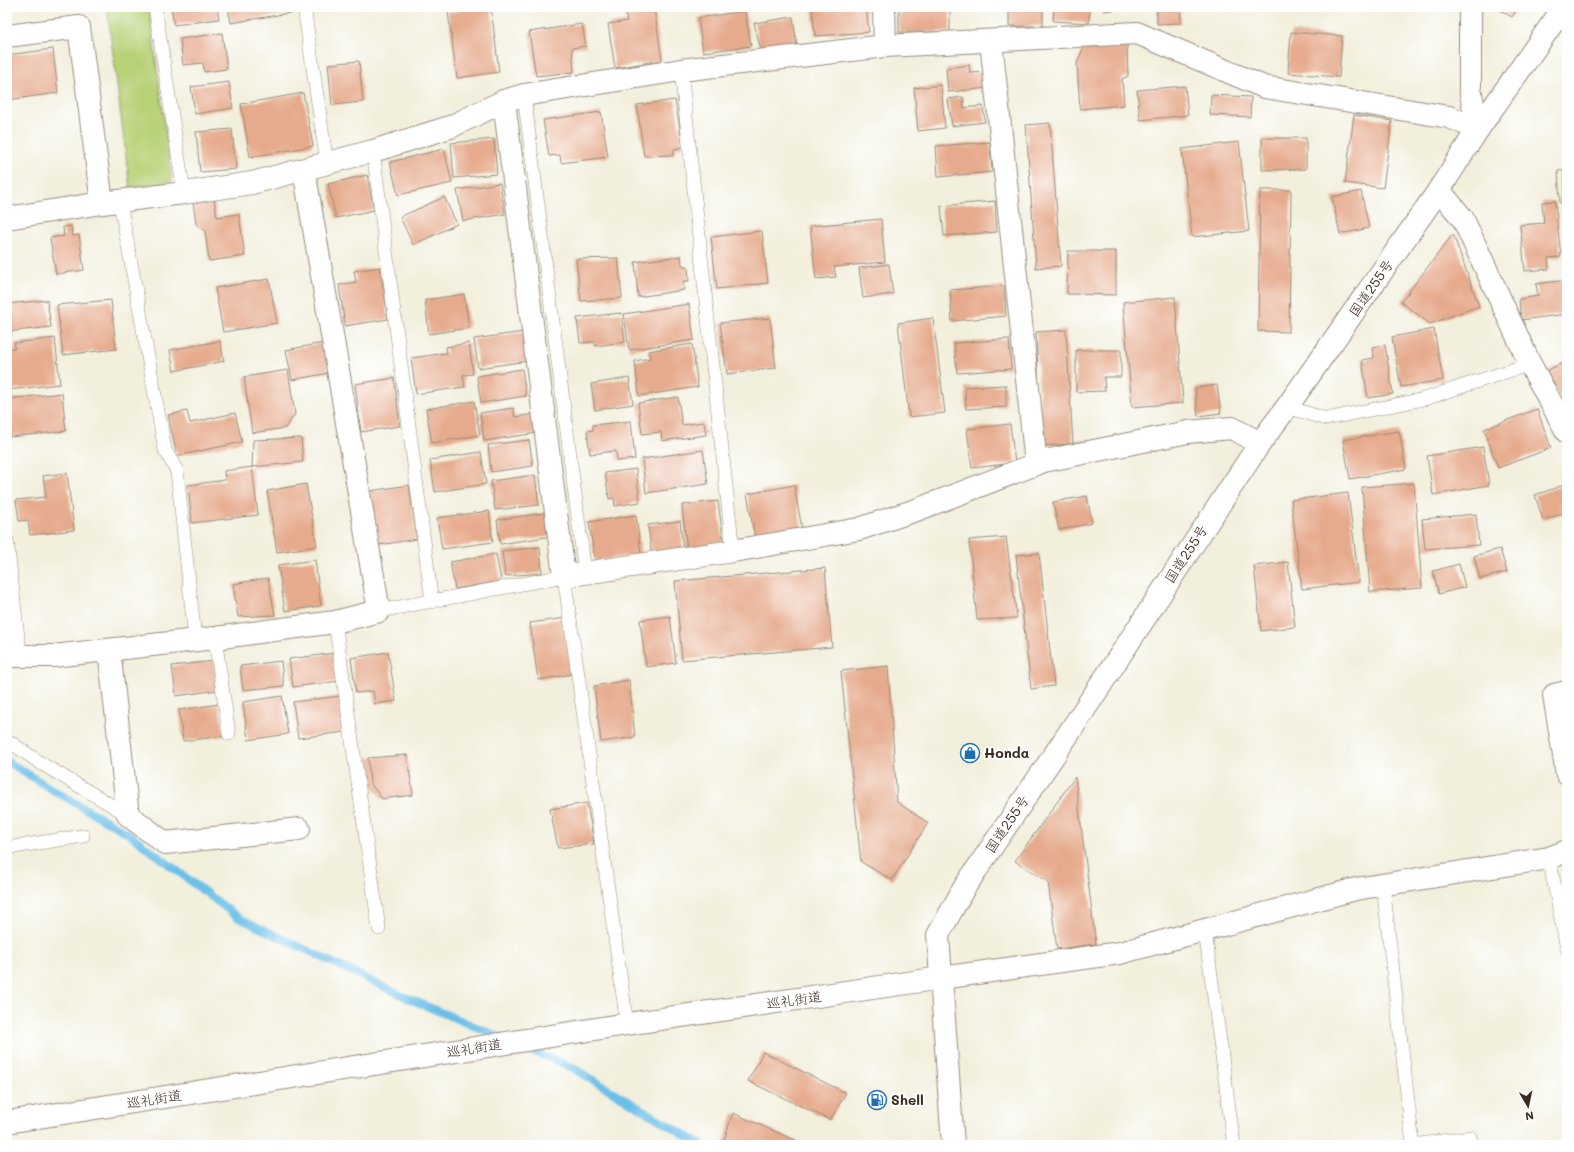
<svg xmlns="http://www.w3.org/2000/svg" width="1574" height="1152" viewBox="0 0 1574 1152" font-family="Mali,'Klee One',sans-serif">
  <rect width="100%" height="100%" fill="#fff"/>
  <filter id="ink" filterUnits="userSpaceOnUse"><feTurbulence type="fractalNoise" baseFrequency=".025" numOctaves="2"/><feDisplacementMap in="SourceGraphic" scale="8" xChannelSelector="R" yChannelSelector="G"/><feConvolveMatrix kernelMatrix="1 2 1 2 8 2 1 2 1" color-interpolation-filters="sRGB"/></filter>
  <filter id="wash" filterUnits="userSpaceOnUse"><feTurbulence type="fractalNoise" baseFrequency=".012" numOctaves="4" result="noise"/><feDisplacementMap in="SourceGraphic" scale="16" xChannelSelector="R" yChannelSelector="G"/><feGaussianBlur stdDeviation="0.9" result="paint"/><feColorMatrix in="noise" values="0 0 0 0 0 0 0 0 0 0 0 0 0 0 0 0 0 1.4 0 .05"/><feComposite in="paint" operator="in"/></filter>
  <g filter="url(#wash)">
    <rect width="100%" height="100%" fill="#f2efdc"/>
    <polygon fill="#b7d176" stroke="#797e4a" points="107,7 149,7 172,181 130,188"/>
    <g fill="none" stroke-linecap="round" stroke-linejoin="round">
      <g stroke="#6cbfe8" stroke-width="8">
        <polyline points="7,761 53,790 129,834 239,918 405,997 502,1038"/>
        <polyline points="520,1046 573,1068 702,1145"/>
      </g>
    </g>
    <g id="blocks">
      <g fill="#e6aa8c">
        <polygon points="171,7 217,7 219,19 174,25"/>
        <polygon points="228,7 294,7 295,12 231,23"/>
        <polygon points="491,7 499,72 457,78 448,12"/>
        <polygon points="757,7 784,7 779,9 757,9"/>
        <polygon points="812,7 866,7 869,32 815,36"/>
        <rect x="899" y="7" width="51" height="25"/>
        <rect x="1009" y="7" width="34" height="19"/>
        <polygon points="1054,7 1090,7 1089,23 1053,21"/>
        <polygon points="1104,7 1120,7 1121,9 1104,11"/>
        <polygon points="1157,7 1180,7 1181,23 1157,24"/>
        <polygon points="1495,7 1518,7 1512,17"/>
        <polygon points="654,8 662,60 615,68 608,24 627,21 625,12"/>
        <polygon points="745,11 751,46 703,52 698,18"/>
        <polygon points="793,17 797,47 766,51 760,47 754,23"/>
        <polygon points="582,24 586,46 572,48 574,72 536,76 529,32"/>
        <polygon points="1291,32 1342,36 1339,77 1288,73"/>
        <polygon points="222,33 227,69 204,72 203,63 183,65 180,39"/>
        <polygon points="1127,43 1128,76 1122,79 1124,105 1080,109 1077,63 1085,44"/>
        <polygon points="53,49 58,93 7,100 7,55"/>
        <polygon points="359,61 363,102 332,105 328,64"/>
        <polygon points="969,65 970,73 988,72 989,88 948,92 946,68"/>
        <polygon points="229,82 233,108 195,114 191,87"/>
        <polygon points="941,85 945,128 918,131 914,88"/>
        <polygon points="1185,86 1188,115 1140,120 1137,90"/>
        <polygon points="303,93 313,146 250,157 241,104"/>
        <polygon points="1211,95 1251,97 1250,117 1210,115"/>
        <polygon points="963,97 964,108 983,106 985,122 952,126 948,99"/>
        <polygon points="675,100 683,147 674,149 674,155 644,156 637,105"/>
        <polygon points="601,112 608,157 561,163 560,155 549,156 543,120"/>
        <polygon points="1354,115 1392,121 1383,188 1345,183"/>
        <polygon points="1050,123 1061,266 1036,268 1026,125"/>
        <polygon points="232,129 236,169 200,172 196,132"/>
        <polygon points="1262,138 1306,138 1306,169 1262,170"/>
        <polygon points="494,139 497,174 454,178 451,143"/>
        <polygon points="990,142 992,172 938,177 936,146"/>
        <polygon points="1239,142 1249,231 1192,237 1182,149"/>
        <polygon points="444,149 452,183 398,195 390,162"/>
        <polygon points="1567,170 1567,203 1560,203 1558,171"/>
        <polygon points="367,175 374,210 336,218 328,184"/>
        <polygon points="500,183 505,214 463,221 457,190"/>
        <polygon points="1260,190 1291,190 1289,332 1258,331"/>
        <polygon points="1361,191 1369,228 1340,234 1332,197"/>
        <polygon points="444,197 457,224 413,245 400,217"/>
        <polygon points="214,198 217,217 239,214 245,256 209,261 205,231 196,224 193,201"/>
        <polygon points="995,201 997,232 944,236 941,206"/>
        <polygon points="1555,201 1561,257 1548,258 1549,269 1525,271 1520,225 1544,223 1542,202"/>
        <polygon points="881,219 885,262 834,267 836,277 816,279 810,226"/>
        <polygon points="71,226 72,236 79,235 84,270 56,274 50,238 64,236 63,227"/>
        <polygon points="762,231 768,283 717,289 711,237"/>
        <polygon points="1453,234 1479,306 1430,324 1401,302"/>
        <polygon points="1068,251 1116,251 1116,295 1067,294"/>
        <polygon points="681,256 682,265 688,267 689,281 683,281 684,290 638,297 635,262"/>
        <polygon points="618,258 622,298 581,301 576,259"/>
        <polygon points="889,264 893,294 863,298 859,268"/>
        <polygon points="380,267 388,319 345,326 339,285 356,282 354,271"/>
        <polygon points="269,279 277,323 223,332 215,288"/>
        <polygon points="1567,280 1567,314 1521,320 1519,299 1538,296 1536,284"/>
        <polygon points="1004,286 1006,316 952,321 950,290"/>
        <polygon points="464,294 469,328 429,334 425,300"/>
        <polygon points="1175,297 1183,403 1132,407 1123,302"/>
        <polygon points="47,300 51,327 7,332 7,304"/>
        <polygon points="111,300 116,349 63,355 57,305"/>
        <polygon points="689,304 694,340 629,350 624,314"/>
        <polygon points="621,313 625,342 595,346 595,342 580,343 577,318"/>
        <polygon points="770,318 776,368 727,374 720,323"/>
        <polygon points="933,318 945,413 909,417 898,323"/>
        <polygon points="1434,329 1443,380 1401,387 1392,337"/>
        <polygon points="1066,330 1073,444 1042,446 1036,332"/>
        <polygon points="524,332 528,361 478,368 474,339"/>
        <polygon points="55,338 60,384 7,390 7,349 15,348 14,343"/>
        <polygon points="1009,339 1011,369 957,373 954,343"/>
        <polygon points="220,341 224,361 174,371 170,350"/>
        <polygon points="323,343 329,373 292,380 286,350"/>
        <polygon points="469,343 473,374 463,375 465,387 416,394 411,358 447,353 446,347"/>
        <polygon points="692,344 698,387 639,396 635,361 650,358 648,351"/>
        <polygon points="1385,345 1393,394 1368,398 1362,360 1374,358 1372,347"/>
        <polygon points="1076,350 1121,350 1121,377 1104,377 1105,391 1076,392"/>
        <polygon points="1567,361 1567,412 1546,371"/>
        <polygon points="522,369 526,396 481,403 477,376"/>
        <polygon points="288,370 295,414 285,428 252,433 244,377"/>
        <polygon points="394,378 400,426 361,432 355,384"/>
        <polygon points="629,378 633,404 595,410 591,384"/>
        <polygon points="1006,385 1006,407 966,409 965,387"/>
        <polygon points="1217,385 1221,413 1198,416 1195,388"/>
        <polygon points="62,393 66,431 10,437 7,399"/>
        <polygon points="678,397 682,425 704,422 706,435 662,441 661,432 642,434 638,403"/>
        <polygon points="474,401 480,435 432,443 426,409"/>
        <polygon points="513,408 515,417 534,414 537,433 484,441 480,413"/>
        <polygon points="1537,409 1551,448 1498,468 1484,429"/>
        <polygon points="187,411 190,423 235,413 242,442 177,456 168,415"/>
        <polygon points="631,421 635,459 617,461 616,451 590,454 587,431 593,430 593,425"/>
        <polygon points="1010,424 1015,463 972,468 967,429"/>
        <polygon points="1399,431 1406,469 1350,479 1343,440"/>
        <polygon points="301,438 303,462 252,467 253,440"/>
        <polygon points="529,440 533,466 491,472 488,445"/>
        <polygon points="1483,447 1489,485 1433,495 1427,456"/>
        <polygon points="703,450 708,484 646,493 642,459"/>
        <polygon points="481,452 486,484 435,492 430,460"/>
        <polygon points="252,467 258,515 192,523 188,485 225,480 224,471"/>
        <polygon points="636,469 640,502 615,506 614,498 609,499 605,473"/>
        <polygon points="67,473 74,530 30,535 28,520 19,521 16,500 46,497 43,476"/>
        <polygon points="535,475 539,505 495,510 491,481"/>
        <polygon points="1414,483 1422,588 1370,592 1362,487"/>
        <polygon points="306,484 317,546 277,552 267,491"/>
        <polygon points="1567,484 1567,512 1543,520 1535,495"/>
        <polygon points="409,485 417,539 379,545 370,491"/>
        <polygon points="794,485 802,529 755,538 747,494"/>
        <polygon points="1348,493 1359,582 1302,589 1291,500"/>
        <polygon points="1087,496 1092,523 1059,530 1053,502"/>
        <polygon points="718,501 724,546 687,551 682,505"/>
        <polygon points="489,511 493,542 442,549 437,518"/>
        <polygon points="549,512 553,536 500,544 497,520"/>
        <polygon points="1476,514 1479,545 1425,549 1422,519"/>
        <polygon points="636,515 641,554 595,561 589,522"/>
        <polygon points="680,521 683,549 652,559 648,525"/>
        <polygon points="1006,537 1017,618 977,620 969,540"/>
        <polygon points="540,547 542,573 505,576 502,551"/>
        <polygon points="1500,549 1507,572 1480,579 1474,556"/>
        <polygon points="1039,553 1054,686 1031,689 1016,555"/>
        <polygon points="496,554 501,581 455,589 450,562"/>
        <polygon points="315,560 321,606 285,611 278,565"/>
        <polygon points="1288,562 1295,627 1261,631 1254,566"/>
        <polygon points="1459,564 1465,587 1439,594 1433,571"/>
        <polygon points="825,568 832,647 682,660 675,581"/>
        <polygon points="268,578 275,615 238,617 233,584"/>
        <polygon points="670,616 676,663 646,667 640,620"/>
        <polygon points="566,618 573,674 538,680 530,623"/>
        <polygon points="388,652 396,701 375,704 373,691 356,693 351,658"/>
        <polygon points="335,653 339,681 293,687 289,659"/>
        <polygon points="214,661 218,690 176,696 172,666"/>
        <polygon points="281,661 284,686 243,690 240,666"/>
        <polygon points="888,666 897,802 928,823 892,880 861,862 841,671"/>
        <polygon points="629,680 635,737 601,742 594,686"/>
        <polygon points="282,696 288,734 248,740 243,702"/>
        <polygon points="340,696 345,732 298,738 293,702"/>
        <polygon points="219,704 224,736 183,741 179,710"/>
        <polygon points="407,755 413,795 382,799 370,783 368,758"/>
        <polygon points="1075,777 1096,944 1057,949 1048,882 1015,861"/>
        <polygon points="587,803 594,844 558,848 550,809"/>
        <polygon points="763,1052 846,1093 830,1120 748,1081"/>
        <polygon points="733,1113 806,1145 728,1145 723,1143"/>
      </g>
    </g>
  </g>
  <g filter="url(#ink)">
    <use href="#blocks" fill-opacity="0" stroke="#968c7d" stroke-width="1"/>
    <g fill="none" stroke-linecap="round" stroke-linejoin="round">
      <g stroke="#968c7d" stroke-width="14">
        <g id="service">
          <polyline points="155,7 184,193"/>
          <polyline points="304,7 327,164"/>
          <polyline points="681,70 733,551"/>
          <polyline points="524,95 585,573"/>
          <polyline points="373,151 432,602"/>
          <polyline points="120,202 165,450 177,471 195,639"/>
          <polyline points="1287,407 1326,419 1424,399 1530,364"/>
          <polyline points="7,541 20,655"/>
          <polyline points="379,611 564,576 627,1024"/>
          <polyline points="335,622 379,929"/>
          <polyline points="215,638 229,734"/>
          <polyline points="7,740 42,764 128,815"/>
          <polyline points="7,848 83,836"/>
          <polyline points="1549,858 1567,949"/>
          <polyline points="1383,885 1413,1145"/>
          <polyline points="1205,931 1234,1145"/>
          <polyline points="1414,1145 1470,1137 1472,1145"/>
        </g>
      </g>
      <g stroke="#968c7d" stroke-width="24">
        <g id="minor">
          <polyline points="884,7 885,46"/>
          <polyline points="7,36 79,27 102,203"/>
          <polyline points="991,41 1036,464"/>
          <polyline points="504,101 564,576 733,551 859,529 919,509 1044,461 1188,432 1232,428 1260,443"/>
          <polyline points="1439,190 1463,219 1530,364 1567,432"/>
          <polyline points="7,218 102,203 184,193 252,183 373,151 450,127 504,101 524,95 681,70 885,46 1137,33 1264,87 1449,117 1478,129"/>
          <polyline points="109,650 128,815 165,843 299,829"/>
          <polyline points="7,656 53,656 215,638 335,622 379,611 304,170"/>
          <polyline points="1567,692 1554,695 1567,774"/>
          <polyline points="941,978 1120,953 1356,889 1549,858 1567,851"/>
        </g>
      </g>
      <g stroke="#968c7d" stroke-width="24">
        <g id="tertiary">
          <polyline points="1470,7 1470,89 1478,129"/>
          <polyline points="7,1122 627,1024 941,978"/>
        </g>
      </g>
      <g stroke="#968c7d" stroke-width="24">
        <polyline id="trunk" points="953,1145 938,935 964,888 1065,739 1260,443 1287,407 1439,190 1478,129 1564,7"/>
      </g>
      <use href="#service" stroke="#fff" stroke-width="13"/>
      <use href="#minor" stroke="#fff" stroke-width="22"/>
      <use href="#tertiary" stroke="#fff" stroke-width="22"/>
      <use href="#trunk" stroke="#fff" stroke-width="22"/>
    </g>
  </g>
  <defs>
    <g id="shop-ring" transform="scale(1)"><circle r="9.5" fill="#fff" stroke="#1f6fb2" stroke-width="1.5"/><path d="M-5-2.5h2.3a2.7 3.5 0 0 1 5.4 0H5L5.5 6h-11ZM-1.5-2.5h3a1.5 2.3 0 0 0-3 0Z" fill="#1f6fb2"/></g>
    <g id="fuel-ring" transform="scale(1)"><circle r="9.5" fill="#fff" stroke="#1f6fb2" stroke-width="1.5"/><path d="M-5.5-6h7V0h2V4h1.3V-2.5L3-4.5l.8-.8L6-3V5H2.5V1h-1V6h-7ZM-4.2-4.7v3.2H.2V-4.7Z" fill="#1f6fb2"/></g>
  </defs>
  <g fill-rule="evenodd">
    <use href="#shop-ring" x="970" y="753"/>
    <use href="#fuel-ring" x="877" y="1100"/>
  </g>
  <g text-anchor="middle" stroke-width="4" stroke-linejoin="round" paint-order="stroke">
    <g font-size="14" fill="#3b2a1e" stroke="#fff">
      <text transform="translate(1371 288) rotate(-55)" y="5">国道255号</text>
      <text transform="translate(1186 554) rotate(-57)" y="5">国道255号</text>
      <text transform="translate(1007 824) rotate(-56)" y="5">国道255号</text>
      <text transform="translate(794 1000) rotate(-8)" y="5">巡礼街道</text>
      <text transform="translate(474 1048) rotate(-9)" y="5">巡礼街道</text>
      <text transform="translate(154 1099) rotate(-9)" y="5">巡礼街道</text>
    </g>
    <g font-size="14" font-weight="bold" fill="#3b2a1e" stroke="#fff" text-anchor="start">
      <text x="984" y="758">Honda</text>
      <text x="891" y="1105">Shell</text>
    </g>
  </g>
  <rect width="1574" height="1152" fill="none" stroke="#fff" stroke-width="24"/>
  <g transform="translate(1528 1106) rotate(171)" stroke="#ffffff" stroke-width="3" paint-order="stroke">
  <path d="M0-3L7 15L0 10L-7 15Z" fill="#3b2a1e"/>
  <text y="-6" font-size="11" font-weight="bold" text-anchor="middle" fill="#3b2a1e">N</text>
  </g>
</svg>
